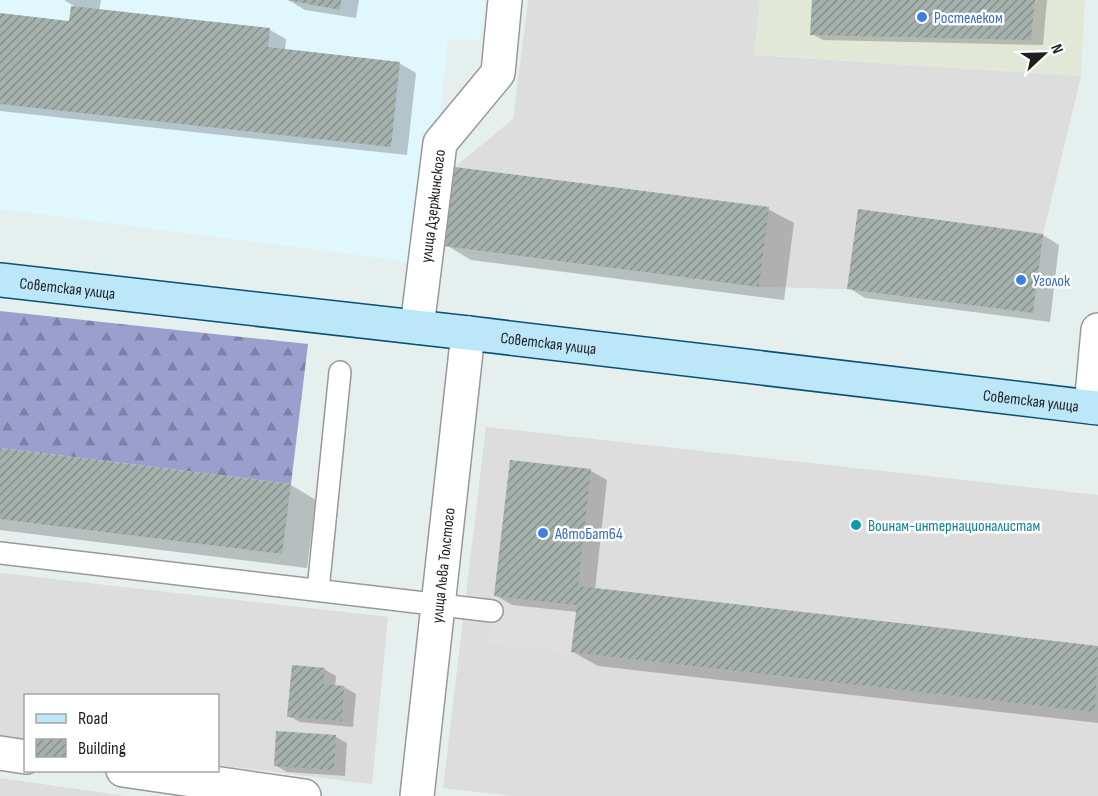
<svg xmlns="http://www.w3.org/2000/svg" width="1098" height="796" viewBox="0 0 1098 796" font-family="'Sofia Sans Condensed',sans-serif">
  <defs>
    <pattern id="forest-firs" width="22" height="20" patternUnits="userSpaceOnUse" patternTransform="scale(1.5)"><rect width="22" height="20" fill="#9b9fce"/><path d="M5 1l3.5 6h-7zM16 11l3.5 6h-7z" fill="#7e81a7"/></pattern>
    <pattern id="building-hatch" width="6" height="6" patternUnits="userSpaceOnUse" patternTransform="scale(1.5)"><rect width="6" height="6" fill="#a5b1ad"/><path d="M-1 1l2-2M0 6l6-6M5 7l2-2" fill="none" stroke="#868f8c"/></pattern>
  </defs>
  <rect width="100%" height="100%" fill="#e5efee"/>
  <g fill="#dcdddc">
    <polygon points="528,0 760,0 754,55 1081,76 1043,234 1033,313 847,289 759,287 768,207 455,167 513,119"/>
    <polygon points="486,427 1098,495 1098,796 512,796 443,788"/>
    <polygon points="0,573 388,617 372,784 218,765 218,696 26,696 25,741 0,737"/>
    <polygon points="0,778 126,796 0,796"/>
  </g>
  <polygon fill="#e1e8d8" points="760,0 1085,0 1081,76 754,55"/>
  <polygon fill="#e0f7fe" points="0,0 485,0 480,40 448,39 425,264 0,209"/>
  <polygon fill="url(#forest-firs)" points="0,311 308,344 291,484 0,448"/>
  <polygon fill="#dfdfdf" points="494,596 576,605 571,652 489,643"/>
  <g fill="#0003">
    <polygon points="64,0 101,0 99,11 270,30 286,39 285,50 399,63 416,73 407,155 0,111 0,15 70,23 79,9"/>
    <polygon points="288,0 359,0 356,18 305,10"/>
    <polygon points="814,0 1047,0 1043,45 823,40 812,34"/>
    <polygon points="768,209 794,223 784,300 471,260 446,245"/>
    <polygon points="859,211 1043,235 1059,245 1050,322 865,298 849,288"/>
    <polygon points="0,449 291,485 316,500 307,568 0,530"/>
    <polygon points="591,471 607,480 595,590 1098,648 1098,723 598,666 573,652 577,612 512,605 495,595"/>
    <polygon points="324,669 336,676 335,687 344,687 356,694 353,727 300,722 289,716"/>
    <polygon points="336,737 347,743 345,776 287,772 275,765"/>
  </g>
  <g fill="url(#building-hatch)">
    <polygon points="287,0 341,0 340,10"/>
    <polygon points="812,0 1035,0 1031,40 810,35"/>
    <polygon points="71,6 270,28 268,47 400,62 391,147 0,104 0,13 69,21"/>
    <polygon points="455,167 769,207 759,287 444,246"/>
    <polygon points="858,209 1043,234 1033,313 847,289"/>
    <polygon points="0,448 291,484 282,554 0,519"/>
    <polygon points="510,460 591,469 578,586 1098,646 1095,712 571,652 577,605 494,596"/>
    <polygon points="292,665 325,668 323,684 344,686 342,721 287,717"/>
    <polygon points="276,731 336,735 334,770 274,766"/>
  </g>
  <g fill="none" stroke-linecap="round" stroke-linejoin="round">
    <g stroke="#999" stroke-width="24">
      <g id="service">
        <polyline points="0,553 492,611"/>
        <polyline points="318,590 340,372"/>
      </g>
    </g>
    <g stroke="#999" stroke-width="36">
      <g id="minor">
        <path id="s1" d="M 417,327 L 440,143 L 498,73 L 505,0"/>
        <polyline points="1091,407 1098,330"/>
        <polyline points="0,753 26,757"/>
        <polyline points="123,770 304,796"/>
      </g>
    </g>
    <g stroke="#999" stroke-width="36">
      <g id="tertiary">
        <path id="s2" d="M 417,796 L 468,333"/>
      </g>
    </g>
    <g stroke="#085074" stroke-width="36">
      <g id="secondary">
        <path id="s3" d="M 0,280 L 468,333 L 1098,408"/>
      </g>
    </g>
    <use href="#service" stroke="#fff" stroke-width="21"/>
    <use href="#minor" stroke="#fff" stroke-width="33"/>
    <use href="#tertiary" stroke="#fff" stroke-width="33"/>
    <use href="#secondary" stroke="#bbe7f8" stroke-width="33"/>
  </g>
  <g fill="#3f7fe0" stroke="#fff" stroke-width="2">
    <circle cx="922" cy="17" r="6"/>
    <circle cx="1021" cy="280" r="6"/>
    <circle cx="543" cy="533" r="6"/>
  </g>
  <circle fill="#0f9aa8" stroke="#fff" stroke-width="2" cx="856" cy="525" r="6"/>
  <g text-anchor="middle" stroke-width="5" stroke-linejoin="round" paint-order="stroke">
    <g font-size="16" fill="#366cbe" stroke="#fff" text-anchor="start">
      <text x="934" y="23">Ростелеком</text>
      <text x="1033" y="286">Уголок</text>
      <text x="555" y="539">АвтоБат64</text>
    </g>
    <g font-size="16" fill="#1f1f1f" stroke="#fff">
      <text dy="6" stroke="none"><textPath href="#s1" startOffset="122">улица Дзержинского</textPath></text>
      <text dy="6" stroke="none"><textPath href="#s3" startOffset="68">Советская улица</textPath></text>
      <text dy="6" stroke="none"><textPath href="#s3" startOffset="552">Советская улица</textPath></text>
      <text dy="6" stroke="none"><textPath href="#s3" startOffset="1038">Советская улица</textPath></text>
      <text dy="6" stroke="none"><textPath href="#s2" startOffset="232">улица Льва Толстого</textPath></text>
    </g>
    <g font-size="16" fill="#0d838f" stroke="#fff" text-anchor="start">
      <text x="868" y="531">Воинам-интернационалистам</text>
    </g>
  </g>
  <rect x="24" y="694" width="195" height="78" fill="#ffffff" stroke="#a5a5a5" stroke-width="1.5"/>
  <rect x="36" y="714" width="30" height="9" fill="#bbe7f8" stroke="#a5a5a5" stroke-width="1.5"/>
  <text x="78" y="724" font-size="18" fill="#1f1f1f">Road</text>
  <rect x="36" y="739" width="30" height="18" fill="url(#building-hatch)" stroke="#a5a5a5" stroke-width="1.5"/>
  <text x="78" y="754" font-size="18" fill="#1f1f1f">Building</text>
  <g transform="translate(1044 54) rotate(68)" stroke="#ffffff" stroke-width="4.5" paint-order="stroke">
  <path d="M0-4.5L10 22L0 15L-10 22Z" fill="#1f1f1f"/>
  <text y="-9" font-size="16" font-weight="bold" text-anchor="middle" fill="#1f1f1f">N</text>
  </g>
</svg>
